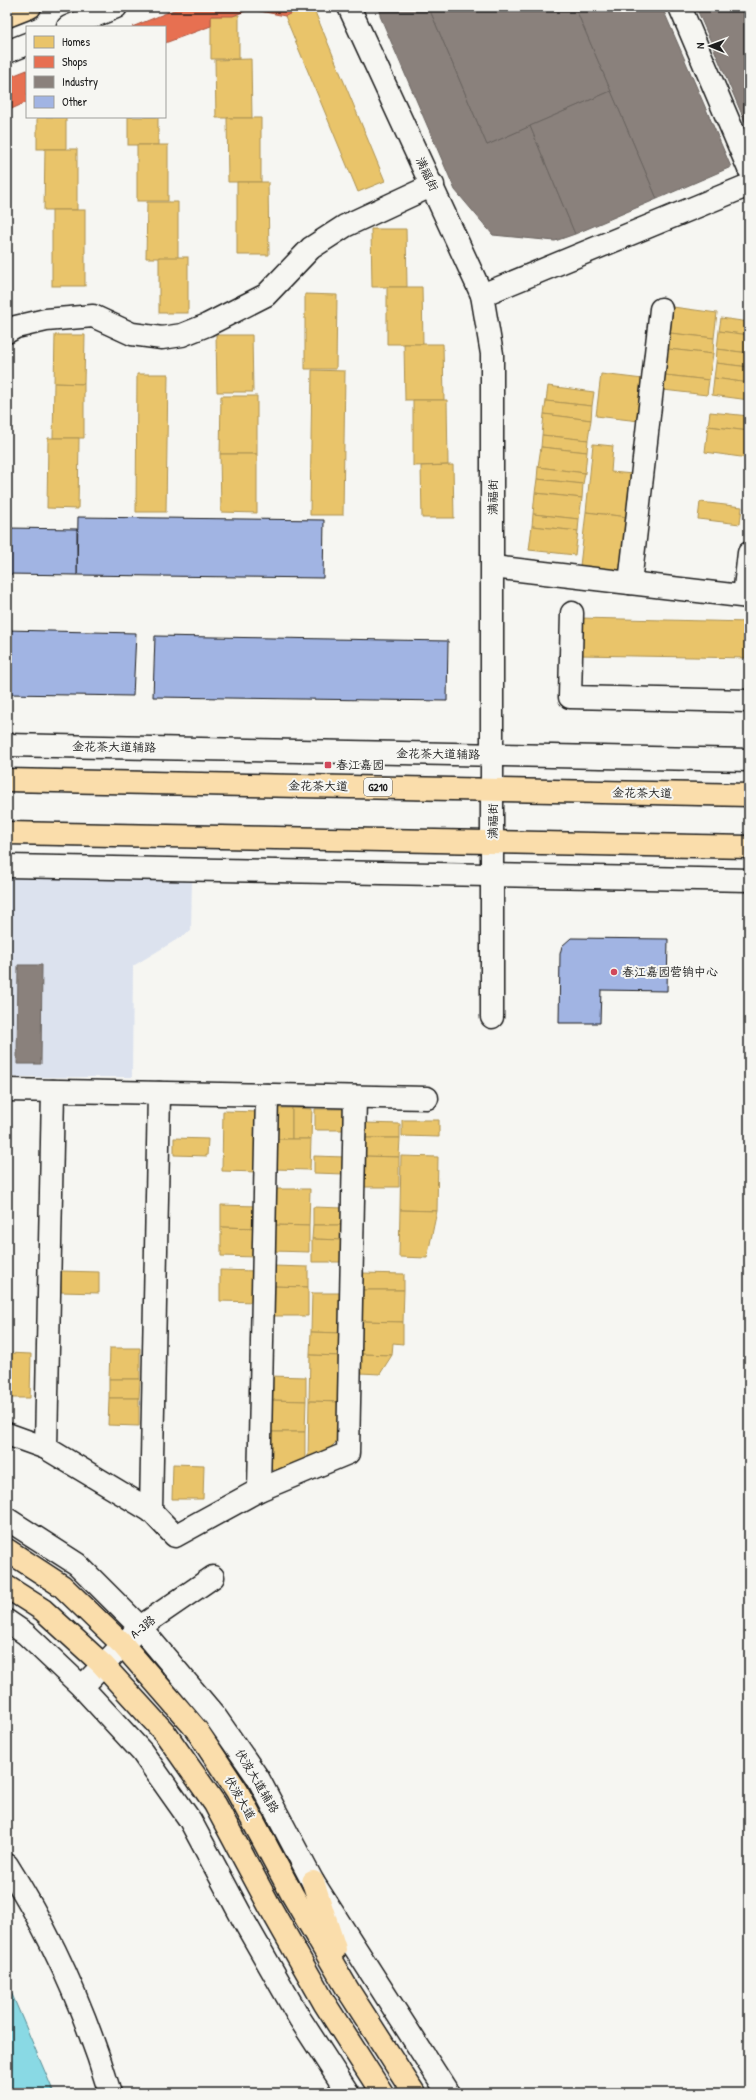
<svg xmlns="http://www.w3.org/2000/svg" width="756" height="2100" viewBox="0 0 756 2100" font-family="'Patrick Hand','LXGW WenKai TC',sans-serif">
  <rect width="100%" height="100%" fill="#f6f6f2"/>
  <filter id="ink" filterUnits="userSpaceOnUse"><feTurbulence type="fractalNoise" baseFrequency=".025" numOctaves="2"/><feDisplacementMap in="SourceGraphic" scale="8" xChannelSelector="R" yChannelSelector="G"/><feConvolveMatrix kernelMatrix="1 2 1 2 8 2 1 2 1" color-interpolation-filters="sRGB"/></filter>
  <g filter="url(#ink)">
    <polygon fill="#dce2ee" points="7,878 192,879 191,931 133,966 132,1077 7,1077"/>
    <polygon fill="#89d9e4" stroke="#5d8d94" points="7,1982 11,1992 54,2093 7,2093"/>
    <g fill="#e9c46a" stroke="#ac9253">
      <polygon points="306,7 313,7 385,181 358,192 285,16"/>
      <polygon points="239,15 239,59 211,59 211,16"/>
      <polygon points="251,59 252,118 216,118 215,60"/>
      <rect x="37" y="117" width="29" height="32"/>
      <rect x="128" y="117" width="30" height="28"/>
      <polygon points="227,118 261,118 261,182 228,182"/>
      <rect x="137" y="145" width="31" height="56"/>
      <polygon points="45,149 77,149 77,210 44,210"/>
      <polygon points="237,182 268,182 269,255 237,255"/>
      <polygon points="147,202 178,202 178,258 146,258"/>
      <rect x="52" y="210" width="33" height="76"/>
      <polygon points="371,229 406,229 407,287 372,287"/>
      <rect x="159" y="257" width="29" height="56"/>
      <polygon points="387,287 422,287 423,344 387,344"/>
      <polygon points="305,294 337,295 336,369 305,369"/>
      <polygon points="673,307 717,313 714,338 670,333"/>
      <polygon points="721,318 749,322 749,335 719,331"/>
      <polygon points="719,331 749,335 749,353 717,349"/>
      <polygon points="670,333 714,338 713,354 668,349"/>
      <polygon points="55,335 85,335 84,384 54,383"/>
      <polygon points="216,335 252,335 253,392 217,392"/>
      <polygon points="404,344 443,344 444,400 405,400"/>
      <polygon points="668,349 713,354 709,380 665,375"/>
      <polygon points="717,349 749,353 749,367 716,363"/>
      <polygon points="716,363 749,367 749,383 714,378"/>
      <polygon points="312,370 345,371 343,515 310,515"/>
      <polygon points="137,374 168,374 166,512 136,512"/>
      <polygon points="601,374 643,379 639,421 596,416"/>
      <polygon points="665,375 709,380 707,395 663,390"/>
      <polygon points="714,378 749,383 749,400 712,395"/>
      <polygon points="54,383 84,384 84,438 53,438"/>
      <polygon points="548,386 594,392 592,406 546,401"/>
      <polygon points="221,396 257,396 257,454 220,454"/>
      <polygon points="413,400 447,400 448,465 413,466"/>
      <polygon points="546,401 592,406 591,420 544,414"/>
      <polygon points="710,412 749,416 749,431 708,426"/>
      <polygon points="544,414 591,420 588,440 542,435"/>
      <polygon points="708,426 749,431 748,458 705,452"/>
      <polygon points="542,435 588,440 587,452 541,447"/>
      <polygon points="48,438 79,438 78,509 47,508"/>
      <polygon points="593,444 613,446 611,472 633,474 628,517 586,512"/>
      <polygon points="541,447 587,452 585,473 538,467"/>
      <polygon points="220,454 257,454 257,513 221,512"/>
      <polygon points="453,465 454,518 422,518 421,466"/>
      <polygon points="538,467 585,473 583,484 537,479"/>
      <polygon points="537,479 583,484 582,498 535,493"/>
      <polygon points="535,493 582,498 579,519 533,514"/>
      <polygon points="700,502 742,507 740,524 698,519"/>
      <polygon points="586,512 628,517 622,571 580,566"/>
      <polygon points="533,514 579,519 578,531 532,526"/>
      <polygon points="532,526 578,531 575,555 529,550"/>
      <polygon points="580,618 749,622 749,658 579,655"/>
      <polygon points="276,1108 292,1108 292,1139 275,1139"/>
      <polygon points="292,1108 312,1109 311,1139 292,1139"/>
      <polygon points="315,1109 346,1109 345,1130 315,1130"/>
      <polygon points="223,1111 259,1112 258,1172 222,1171"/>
      <polygon points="402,1120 439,1120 439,1137 402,1136"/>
      <polygon points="365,1123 400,1124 400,1138 364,1138"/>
      <polygon points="174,1138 208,1139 207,1156 174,1155"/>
      <polygon points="364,1138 400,1138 399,1157 364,1156"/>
      <polygon points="275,1139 311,1139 310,1170 274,1169"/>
      <polygon points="314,1156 345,1157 345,1174 314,1173"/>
      <polygon points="364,1156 399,1157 399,1187 363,1187"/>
      <polygon points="401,1156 438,1157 437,1211 400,1210"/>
      <polygon points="274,1189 310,1189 309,1226 273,1225"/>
      <polygon points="221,1205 258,1206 257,1228 221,1227"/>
      <polygon points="313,1207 344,1208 344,1225 313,1225"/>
      <polygon points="400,1210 437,1211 427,1258 399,1257"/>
      <polygon points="273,1225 309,1226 309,1252 273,1251"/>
      <polygon points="313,1225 344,1225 343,1240 312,1239"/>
      <polygon points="221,1227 257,1228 256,1257 221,1256"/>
      <polygon points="312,1239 343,1240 343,1262 312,1262"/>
      <polygon points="273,1266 308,1267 308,1287 272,1286"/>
      <polygon points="220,1270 256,1271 256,1302 220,1301"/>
      <polygon points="61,1271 99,1272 99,1293 61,1292"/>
      <polygon points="362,1273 404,1274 404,1290 361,1290"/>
      <polygon points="272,1286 308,1287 308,1316 272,1316"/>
      <polygon points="361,1290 404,1290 403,1322 361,1321"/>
      <polygon points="312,1293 342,1293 341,1333 311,1332"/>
      <polygon points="361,1321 403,1322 403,1344 393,1343 392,1355 360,1354"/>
      <polygon points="311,1332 341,1333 341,1356 310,1355"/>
      <polygon points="110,1348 140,1348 140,1379 109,1379"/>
      <polygon points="7,1353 31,1354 30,1398 7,1398"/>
      <polygon points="360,1354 392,1355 380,1374 360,1373"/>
      <polygon points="310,1355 341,1356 340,1402 309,1401"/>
      <polygon points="270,1376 306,1377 306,1401 270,1400"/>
      <polygon points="109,1379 140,1379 139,1398 109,1398"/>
      <polygon points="109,1398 139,1398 139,1426 108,1425"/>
      <polygon points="270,1400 306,1401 305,1432 269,1432"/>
      <polygon points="309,1401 340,1402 339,1439 320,1458 308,1457"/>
      <polygon points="269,1432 305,1432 305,1470 269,1469"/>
      <polygon points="173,1464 204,1465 203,1499 172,1499"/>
    </g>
    <g fill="#e76f51" stroke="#aa5641">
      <polygon points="181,7 306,7 285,16 250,9 233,16 211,16 211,26 165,43 165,27 132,27"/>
      <polygon points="27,70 27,102 7,111 7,78"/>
    </g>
    <g fill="#8a817c" stroke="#69635f">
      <polygon points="380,7 431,7 429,8 487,145 530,126 575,234 555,241 493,235 455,190 380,16"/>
      <polygon points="431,7 575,7 611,91 487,145 429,8"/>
      <polygon points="575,7 662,7 731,167 657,199"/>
      <polygon points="696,7 749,7 749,131"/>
      <polygon points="611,91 657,199 575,234 530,126"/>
      <polygon points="18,965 42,965 41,1064 17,1064"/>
    </g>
    <g fill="#a1b4e3" stroke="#1c1c1c">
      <polygon points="78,517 324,520 323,578 77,575"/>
      <polygon points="7,528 77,529 77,575 7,574"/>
      <polygon points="7,630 136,633 133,696 7,694"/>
      <polygon points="155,636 448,641 447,701 153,697"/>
      <polygon points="571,938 668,939 667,991 601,990 600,1023 559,1023 560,954 562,946"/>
    </g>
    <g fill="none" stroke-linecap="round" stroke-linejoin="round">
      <g stroke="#1c1c1c" stroke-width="25">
        <g id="minor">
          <polyline points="349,7 482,295 492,354 492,1017"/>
          <polyline points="680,7 749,169"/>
          <polyline points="68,27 116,7"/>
          <polyline points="7,52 27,44"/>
          <polyline points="482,295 749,185"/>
          <polyline points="7,332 16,327 46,320 93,316 132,334 162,338 182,335 207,325 266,295 311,248 345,226 433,185"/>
          <polyline points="493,567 749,597"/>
          <polyline points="630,583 661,309"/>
          <polyline points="744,596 749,553"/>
          <polyline points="572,613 570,697 749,701"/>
          <polyline points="7,745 749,760"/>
          <polyline points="7,866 749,880"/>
          <polyline points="7,1090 427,1098"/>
          <polyline points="7,1434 46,1448 151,1511 175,1536 259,1490 348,1453 355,1097"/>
          <polyline points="46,1448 53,1091"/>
          <polyline points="259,1490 267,1095"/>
          <polyline points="151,1511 159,1093"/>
          <polyline points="7,1519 77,1564 140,1627 215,1716 258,1778 313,1882 448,2093"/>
          <polyline points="7,1621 26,1634 82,1687 142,1752 190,1820 244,1921 300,2019 348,2093"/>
          <polyline points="82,1687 140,1627 213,1577"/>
          <path d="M 7,1865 C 52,1936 86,2013 110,2093"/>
        </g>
      </g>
      <g stroke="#1c1c1c" stroke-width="25">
        <g id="major">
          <polyline points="7,16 30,7"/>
          <polyline points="7,1550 62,1586 123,1645 196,1729 237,1791 292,1894 348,1990 414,2093"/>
          <polyline points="7,1587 43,1610 103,1665 165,1733 215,1804 270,1907 325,2004 382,2093"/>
          <polyline points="313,1882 335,1949"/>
        </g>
      </g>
      <g stroke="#1c1c1c" stroke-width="25">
        <g id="highway">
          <polyline points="7,780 749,795"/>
          <polyline points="7,833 749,847"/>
        </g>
      </g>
      <use href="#minor" stroke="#f6f6f2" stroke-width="22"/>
      <use href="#major" stroke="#faddab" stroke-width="22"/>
      <use href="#highway" stroke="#faddab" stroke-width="22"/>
    </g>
  </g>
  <g fill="#d1495b" stroke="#f6f6f2" stroke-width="1.5">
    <rect x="324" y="761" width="8" height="8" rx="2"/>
    <circle cx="614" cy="972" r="4"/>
  </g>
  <g text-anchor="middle" stroke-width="4" stroke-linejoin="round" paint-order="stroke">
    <rect fill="#f6f6f2" stroke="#5d5d5c" stroke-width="1" x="364" y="778" width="28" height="18" rx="3"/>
    <g font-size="11" font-weight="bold" fill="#1c1c1c">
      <text x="378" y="791">G210</text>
    </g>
    <g font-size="12" fill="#1c1c1c" stroke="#f6f6f2">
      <text transform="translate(427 174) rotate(65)" y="4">满福街</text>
      <text transform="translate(493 497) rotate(-90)" y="4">满福街</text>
      <text transform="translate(114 747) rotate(1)" y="4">金花茶大道辅路</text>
      <text transform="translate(438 754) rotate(1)" y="4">金花茶大道辅路</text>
      <text transform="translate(318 786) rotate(1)" y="4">金花茶大道</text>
      <text transform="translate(642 793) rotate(1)" y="4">金花茶大道</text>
      <text transform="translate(493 821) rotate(-90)" y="4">满福街</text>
      <text transform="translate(143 1627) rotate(-39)" y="4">A-3路</text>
      <text transform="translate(257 1781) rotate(59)" y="4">伏波大道辅路</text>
      <text transform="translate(240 1798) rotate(60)" y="4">伏波大道</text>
    </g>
    <g font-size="12" fill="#1c1c1c" stroke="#f6f6f2" text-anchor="start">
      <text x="336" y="769">春江嘉园</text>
      <text x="622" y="976">春江嘉园营销中心</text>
    </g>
  </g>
  <rect width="756" height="2100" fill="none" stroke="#f6f6f2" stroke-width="24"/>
  <rect x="12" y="12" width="732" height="2076" fill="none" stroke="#1c1c1c" stroke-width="1.5" filter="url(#ink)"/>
  <rect x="26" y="26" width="140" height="92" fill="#f6f6f2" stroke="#9f9f9c"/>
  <rect x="34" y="36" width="20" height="12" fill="#e9c46a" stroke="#9f9f9c"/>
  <text x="62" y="46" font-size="12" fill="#1c1c1c">Homes</text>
  <rect x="34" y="56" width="20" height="12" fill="#e76f51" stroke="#9f9f9c"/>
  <text x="62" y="66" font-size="12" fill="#1c1c1c">Shops</text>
  <rect x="34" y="76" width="20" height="12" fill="#8a817c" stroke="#9f9f9c"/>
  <text x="62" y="86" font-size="12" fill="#1c1c1c">Industry</text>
  <rect x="34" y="96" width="20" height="12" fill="#a1b4e3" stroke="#9f9f9c"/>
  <text x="62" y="106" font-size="12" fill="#1c1c1c">Other</text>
  <g transform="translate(710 46) rotate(271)" stroke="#f6f6f2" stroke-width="3" paint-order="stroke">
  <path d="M0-3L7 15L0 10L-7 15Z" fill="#1c1c1c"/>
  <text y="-6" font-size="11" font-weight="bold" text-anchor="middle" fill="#1c1c1c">N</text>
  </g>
</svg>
